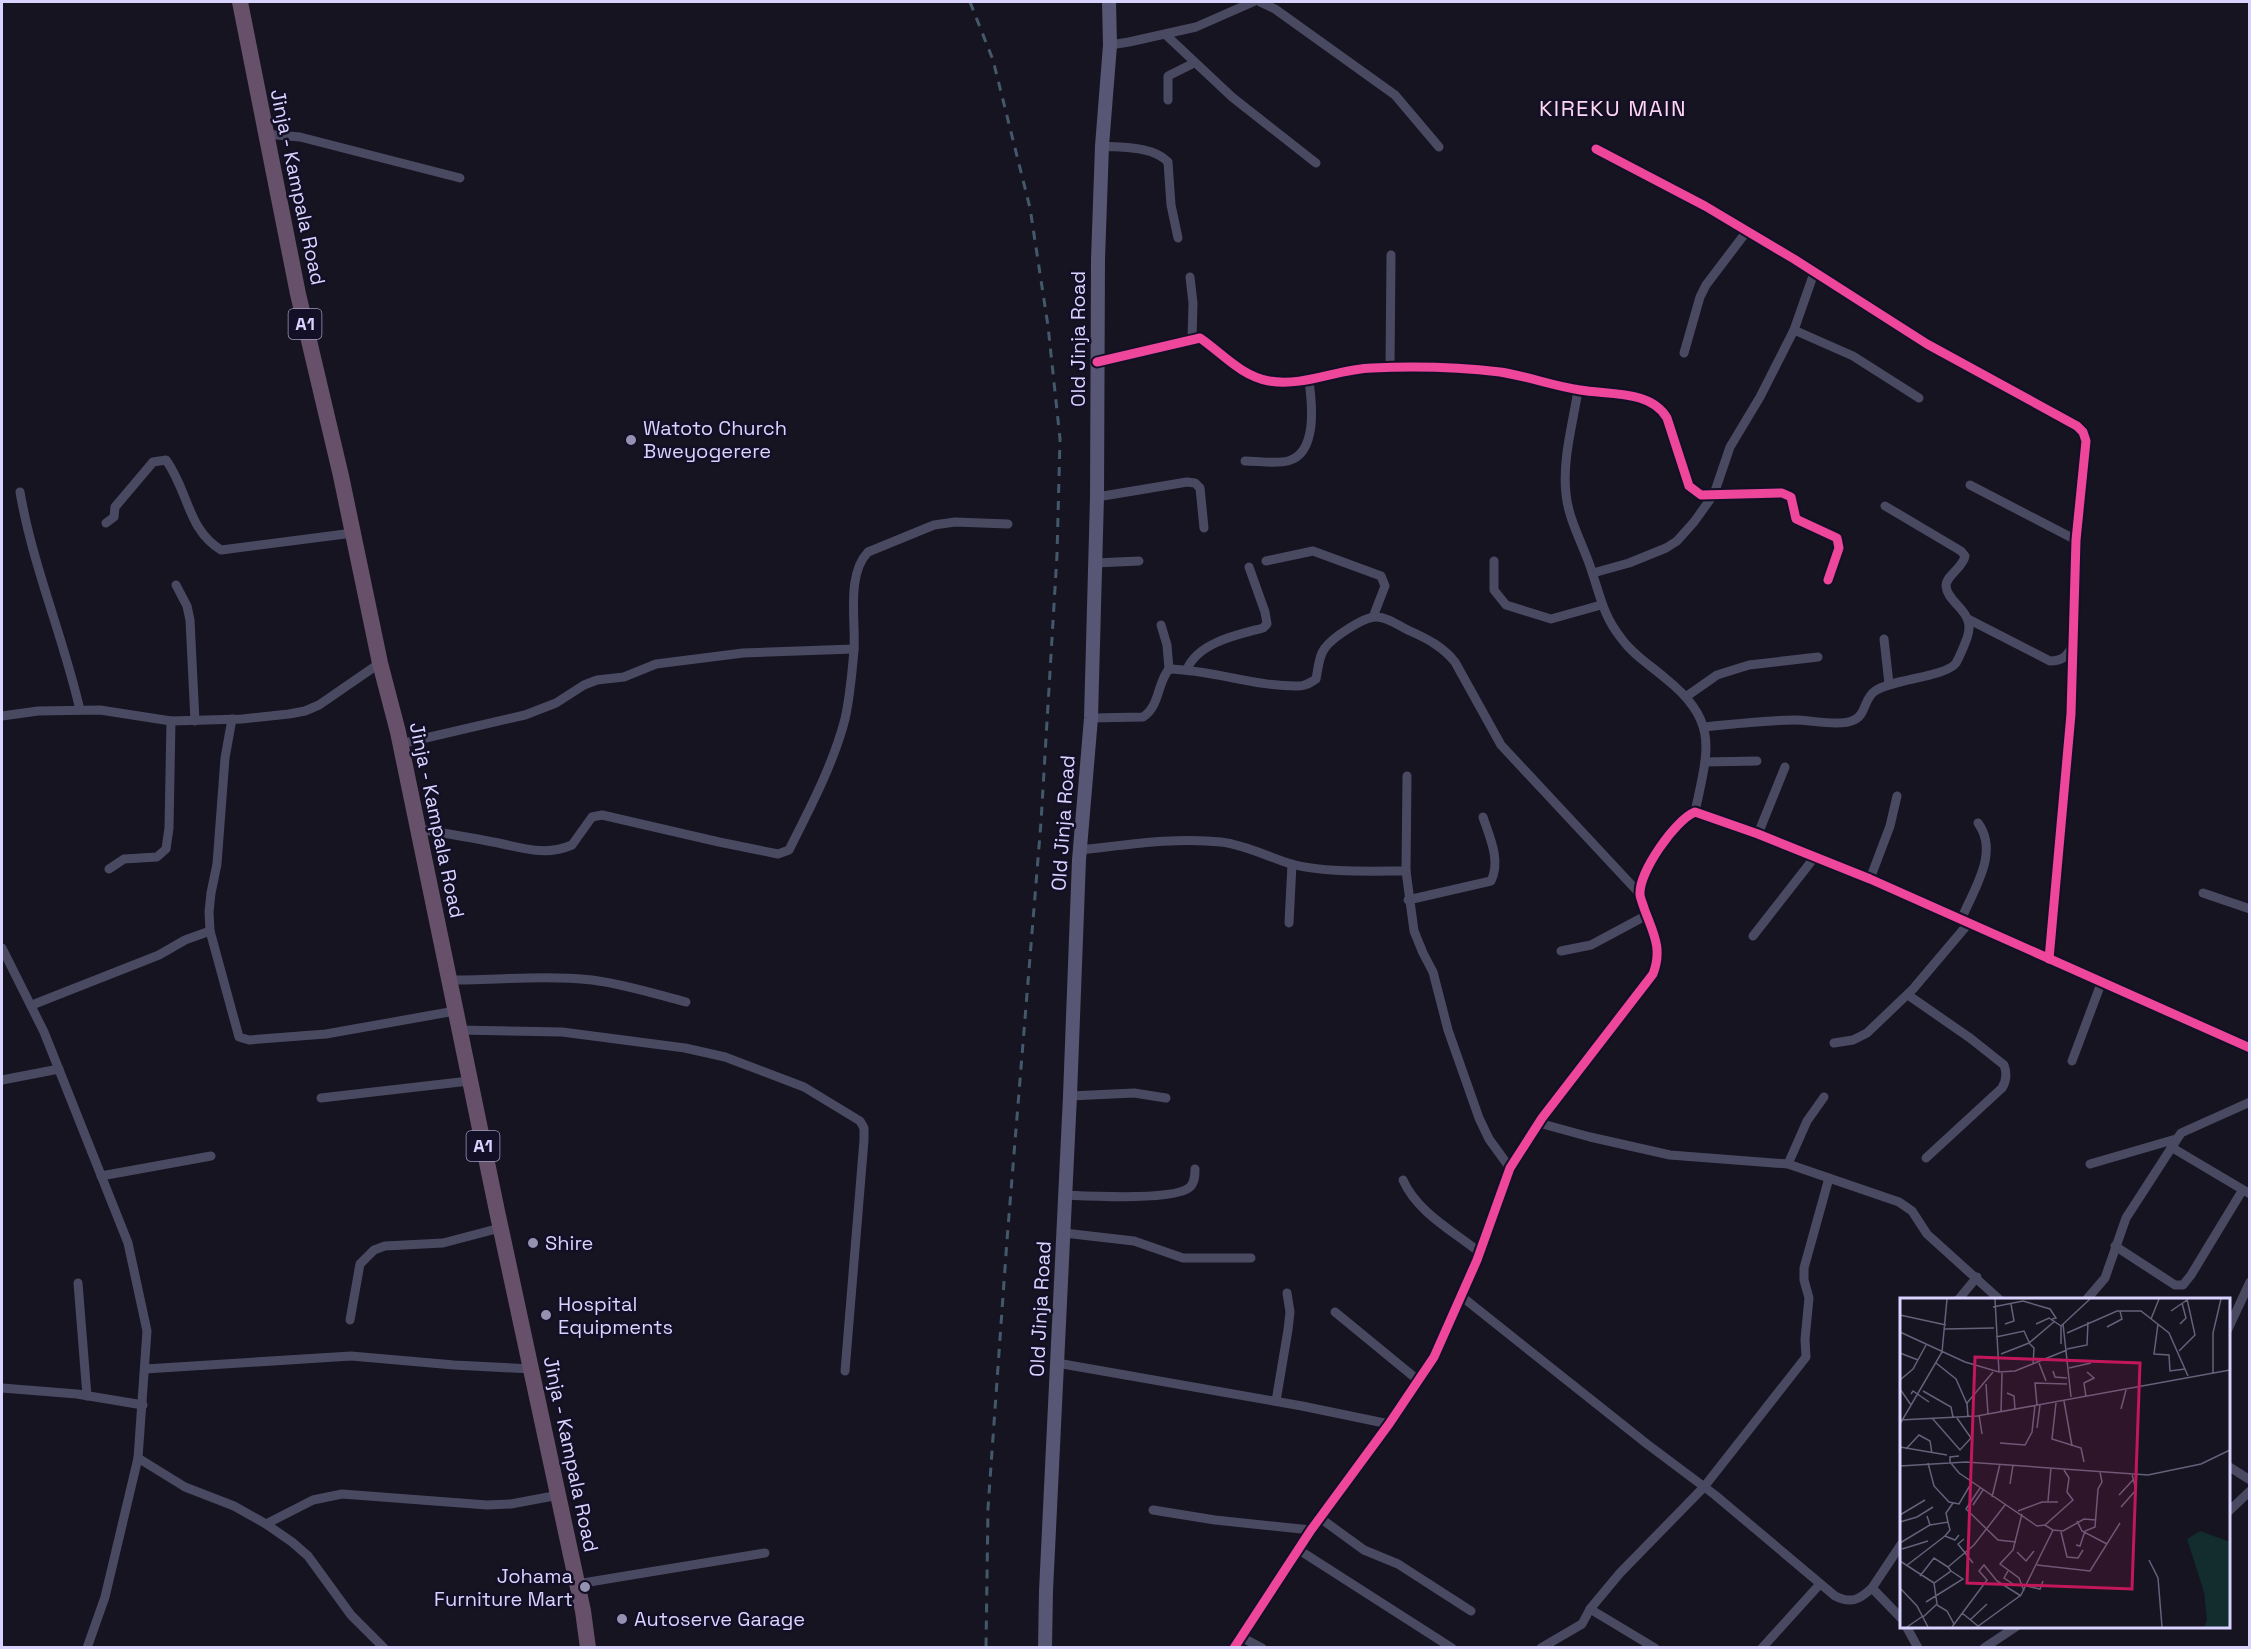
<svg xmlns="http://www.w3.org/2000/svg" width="2251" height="1649" viewBox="0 0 2251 1649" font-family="'Space Grotesk',sans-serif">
  <rect width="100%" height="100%" fill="#161421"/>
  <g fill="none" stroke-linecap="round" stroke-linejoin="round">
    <g stroke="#4a4962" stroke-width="9">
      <polyline points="1260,2 1275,9 1395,95 1439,147"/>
      <polyline points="1166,35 1232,97 1316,163"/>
      <polyline points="1110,45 1129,42 1196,27 1253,2"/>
      <polyline points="1168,100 1168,76 1194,63"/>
      <polyline points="265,134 300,137 460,178"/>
      <path d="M 1102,146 C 1124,148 1152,146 1168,162 L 1171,205 L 1178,238"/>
      <polyline points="1596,149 1705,206 1794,259 1927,344 2077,426 2083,432 2086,441 2076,540 2071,714 2049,959"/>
      <polyline points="1190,277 1193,303 1192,339"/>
      <polyline points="1794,330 1853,356 1919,398"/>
      <polyline points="1684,353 1700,297 1706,285 1747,231"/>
      <path d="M 1097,362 L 1200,338 C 1222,353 1241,376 1269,381 C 1304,387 1337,369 1372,368 C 1414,366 1458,367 1500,372 C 1527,376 1553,386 1580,390 C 1609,395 1651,390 1667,418 L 1689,486 L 1701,495 L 1782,493 L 1791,497 L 1796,519 L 1837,538 L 1839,548 L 1828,580"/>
      <polyline points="1390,368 1391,255"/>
      <path d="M 1578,390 C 1573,423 1562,460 1566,494 C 1568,517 1581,541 1589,563 C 1599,591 1602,614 1621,638 C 1632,654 1650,665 1665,678 C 1720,722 1708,750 1695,812"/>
      <path d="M 1245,461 C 1258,461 1276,464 1288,461 C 1318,453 1312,403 1309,381"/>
      <polyline points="1970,485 2076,540"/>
      <path d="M 20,492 C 33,567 63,636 80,710"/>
      <polyline points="1097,497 1187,482 1195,483 1200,488 1204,528"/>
      <path d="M 106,523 L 114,517 L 115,507 L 153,462 L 166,460 C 189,492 187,529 221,550 L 353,533"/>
      <polyline points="1266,561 1313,551 1381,576 1385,586 1373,617"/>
      <polyline points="1494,561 1494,590 1506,605 1551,619 1601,605"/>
      <polyline points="1095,563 1139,561"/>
      <polyline points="1593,573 1629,563 1666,548 1677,541 1694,522 1714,494 1730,447 1760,397 1794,330 1814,273"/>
      <polyline points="176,585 187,606 190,620 195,721"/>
      <path d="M 1968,619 L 2050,661 C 2062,661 2066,657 2072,647"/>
      <polyline points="1161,625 1167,645 1169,669"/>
      <polyline points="1884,639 1889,684"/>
      <path d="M 1187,669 C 1199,642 1237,635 1263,628 L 1267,624 L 1265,612 L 1249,567"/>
      <polyline points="1687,696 1717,675 1749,665 1818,657"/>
      <polyline points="2,716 38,711 100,710 171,721 242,719 289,714 305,711 319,705 380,663"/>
      <path d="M 1091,718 L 1143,717 C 1160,706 1157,683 1169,669 C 1213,670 1256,687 1299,686 C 1306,686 1310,683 1316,679 C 1318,669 1319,655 1325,648 C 1332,638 1363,617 1376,617 C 1388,617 1399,626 1410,631 C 1428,639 1443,647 1455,662 L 1501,745 L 1640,894"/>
      <polyline points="232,719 225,758 217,864 211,893 209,912 210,931 239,1037 249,1040 326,1034 455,1011"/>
      <path d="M 1704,727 C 1734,724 1765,720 1795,720 C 1811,720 1840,727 1854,720 C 1866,715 1864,698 1875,691 C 1892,679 1946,677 1956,663 C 1960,656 1964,646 1967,638 C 1977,611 1947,604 1946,586 C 1946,575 1963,568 1965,556 L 1961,551 L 1885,506"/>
      <polyline points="400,744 525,715 556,703 584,685 597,680 624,677 656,664 743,653 854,649"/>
      <polyline points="1705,762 1757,761"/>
      <polyline points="1407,776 1406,871 1414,931 1423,953 1433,972 1448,1030 1479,1118 1489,1139 1510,1168"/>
      <path d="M 418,829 C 443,833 468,837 493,842 C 521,847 544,857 572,845 L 592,817 L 602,815 L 719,842 L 778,854 L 789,850 C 810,808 833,765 845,719 C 850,697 852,673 854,650 C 856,621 846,575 868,552 L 934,525 L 955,522 L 1008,524"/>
      <polyline points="1758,834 1785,767"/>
      <path d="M 1080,850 C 1127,845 1174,837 1221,842 C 1246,845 1268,857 1291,864 C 1325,873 1370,871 1406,871"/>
      <polyline points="109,869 124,859 157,857 166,849 169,828 171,721"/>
      <polyline points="1870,879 1890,826 1897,796"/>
      <polyline points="2203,893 2250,909"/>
      <path d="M 1408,900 L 1491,881 C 1501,861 1490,838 1483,817"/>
      <path d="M 1961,920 C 1973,890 2000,853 1978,823"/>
      <polyline points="1289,923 1292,864"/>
      <polyline points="1753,936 1814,858"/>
      <polyline points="2,948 44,1032 128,1243 147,1331 138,1458 105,1597 87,1648"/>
      <polyline points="1561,951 1591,945 1647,915"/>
      <path d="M 449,980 C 496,980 545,975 592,980 C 624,984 655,994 686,1002"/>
      <path d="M 1908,995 L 1970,1038 L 2004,1065 C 2007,1073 2007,1080 2002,1088 L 1926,1158"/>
      <polyline points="32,1005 159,955 185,940 210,931"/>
      <polyline points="459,1030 562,1032 685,1048 725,1057 804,1087 860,1121 864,1128 864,1140 845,1371"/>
      <polyline points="1834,1043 1853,1040 1867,1033 1913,989 1968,924"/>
      <polyline points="2072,1061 2102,981"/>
      <polyline points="2,1080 59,1069"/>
      <polyline points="1070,1096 1134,1093 1166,1098"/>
      <polyline points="321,1098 469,1081"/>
      <polyline points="1539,1123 1590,1137 1670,1155 1788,1164 1899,1202 1912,1211 1927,1234 2000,1300"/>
      <polyline points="2171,1147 2250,1194"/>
      <polyline points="1788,1164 1807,1121 1824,1097"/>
      <polyline points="2090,1164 2176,1139"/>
      <polyline points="101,1176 211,1156"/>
      <path d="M 1403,1180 C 1417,1212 1453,1231 1479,1252"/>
      <path d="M 1066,1195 C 1088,1196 1175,1201 1190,1187 C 1195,1182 1195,1175 1195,1169"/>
      <polyline points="1064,1233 1134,1241 1183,1258 1251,1258"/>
      <polyline points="2115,1246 2175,1285 2183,1285 2191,1275 2242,1191"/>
      <polyline points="78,1283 87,1396"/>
      <path d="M 1461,1296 L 1647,1444 L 1715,1495 L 1835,1596 C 1851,1604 1859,1600 1872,1588 L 1902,1619"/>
      <polyline points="1958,1300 1977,1277"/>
      <polyline points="2086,1300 2105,1278 2126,1218 2181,1133 2250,1102"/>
      <polyline points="1335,1312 1419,1381"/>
      <polyline points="350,1320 360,1264 374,1250 385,1246 443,1243 500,1228"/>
      <polyline points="2228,1329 2250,1282"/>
      <polyline points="1057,1363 1302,1406 1389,1424"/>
      <polyline points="145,1369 351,1356 454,1365 532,1369"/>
      <polyline points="2,1388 77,1394 143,1405"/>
      <polyline points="1276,1401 1288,1330 1290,1312 1287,1293"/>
      <polyline points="138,1458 185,1487 234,1506 266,1524 292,1542 308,1556 351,1615 384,1648"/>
      <polyline points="2228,1466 2250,1480"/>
      <polyline points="1153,1510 1215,1520 1311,1530"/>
      <polyline points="2228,1512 2250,1491"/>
      <polyline points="1320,1518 1364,1550 1398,1564 1471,1611"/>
      <polyline points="266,1524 313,1500 342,1494 487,1505 511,1504 559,1495"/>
      <polyline points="1299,1550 1452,1648"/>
      <polyline points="577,1584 765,1553"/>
      <polyline points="1872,1588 1902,1543"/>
      <polyline points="1590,1609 1655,1648"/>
      <polyline points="1906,1626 1918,1648"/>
      <polyline points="1241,1637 1262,1648"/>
      <path d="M 1234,1648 L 1311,1530 L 1389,1424 L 1434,1357 L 1477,1260 L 1510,1168 L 1542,1118 L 1653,974 C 1663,948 1653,933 1644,908 C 1643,904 1640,898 1640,894 C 1639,872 1675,820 1695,812 L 1758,834 L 1870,879 L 2250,1048"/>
      <polyline points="1541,1648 1582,1624 1590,1609 1620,1573 1704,1487 1806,1357 1805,1339 1809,1298 1804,1280 1804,1268 1829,1178"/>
      <polyline points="1762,1648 1820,1584"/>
      <polyline points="1984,1648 2017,1626"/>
    </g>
    <polyline stroke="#575674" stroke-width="14" points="1045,1648 1046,1591 1070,1096 1079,860 1091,718 1097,497 1098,259 1102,146 1110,45 1109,2"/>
    <polyline stroke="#67516a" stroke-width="16" points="240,2 298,294 341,476 380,663 398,732 497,1211 583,1611 588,1648"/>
    <polyline stroke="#43596b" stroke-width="3" stroke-dasharray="9 8" stroke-linecap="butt" points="970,2 993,60 1030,208 1048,326 1060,439 1057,555 1041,822 1007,1240 988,1508 986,1648"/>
    <g stroke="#130f26" stroke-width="13">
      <g id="cycleway">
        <polyline points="1596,149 1705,206 1794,259 1927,344 2077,426 2083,432 2086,441 2076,540 2071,714 2049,959"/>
        <path d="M 1097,362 L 1200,338 C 1222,353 1241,376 1269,381 C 1304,387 1337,369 1372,368 C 1414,366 1458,367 1500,372 C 1527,376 1553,386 1580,390 C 1609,395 1651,390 1667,418 L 1689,486 L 1701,495 L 1782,493 L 1791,497 L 1796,519 L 1837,538 L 1839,548 L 1828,580"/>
        <path d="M 1234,1648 L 1311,1530 L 1389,1424 L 1434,1357 L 1477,1260 L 1510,1168 L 1542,1118 L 1653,974 C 1663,948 1653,933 1644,908 C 1643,904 1640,898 1640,894 C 1639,872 1675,820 1695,812 L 1758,834 L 1870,879 L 2250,1048"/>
      </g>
    </g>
    <use href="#cycleway" stroke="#ed469a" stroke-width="9"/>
  </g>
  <g fill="#9591b1" stroke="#130f26" stroke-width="2">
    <circle cx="631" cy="440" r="6"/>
    <circle cx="533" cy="1243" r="6"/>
    <circle cx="546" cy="1315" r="6"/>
    <circle cx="585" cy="1587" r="6"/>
    <circle cx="622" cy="1619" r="6"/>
  </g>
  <g text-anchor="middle" stroke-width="5" stroke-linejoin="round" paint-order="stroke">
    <g fill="#130f26" stroke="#9e99be" stroke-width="1.5">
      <rect x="288.5" y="309" width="33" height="30" rx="4.5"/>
      <rect x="466.5" y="1131" width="33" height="30" rx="4.5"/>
    </g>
    <g font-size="18" font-weight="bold" fill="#d9d4ff">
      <text x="305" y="330">A1</text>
      <text x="483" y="1152">A1</text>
    </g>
    <g font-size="20" fill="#d9d4ff" stroke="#130f26">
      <text transform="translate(298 187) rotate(78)" y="7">Jinja - Kampala Road</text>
      <text transform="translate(1078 339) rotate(-90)" y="7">Old Jinja Road</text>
      <text transform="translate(437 820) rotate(78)" y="7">Jinja - Kampala Road</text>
      <text transform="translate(1063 823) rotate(-86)" y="7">Old Jinja Road</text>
      <text transform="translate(1040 1309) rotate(-87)" y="7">Old Jinja Road</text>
      <text transform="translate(571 1454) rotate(78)" y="7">Jinja - Kampala Road</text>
    </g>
    <g font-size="20" fill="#d9d4ff" stroke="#130f26" text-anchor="start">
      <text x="643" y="435">Watoto Church<tspan x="643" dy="23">Bweyogerere</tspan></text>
      <text x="545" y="1250">Shire</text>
      <text x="558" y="1311">Hospital<tspan x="558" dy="23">Equipments</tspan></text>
      <text x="573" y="1583" text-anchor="end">Johama<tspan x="573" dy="23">Furniture Mart</tspan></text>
      <text x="634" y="1626">Autoserve Garage</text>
    </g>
    <g font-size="22" letter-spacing="1.5" fill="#ffd6f0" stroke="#130f26">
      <text x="1613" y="116">KIREKU MAIN</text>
    </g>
  </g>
  <g transform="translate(1900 1298)">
    <rect width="330" height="330" fill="#161421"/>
    <path d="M 300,233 L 330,244 L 330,329 L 304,329 L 307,322 L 304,294 L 287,241 Z" fill="#132c2d"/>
    <path fill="none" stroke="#64617a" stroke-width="1.5" d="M 95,1 L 99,74M 123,3 L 150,11 L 156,20 L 152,21M 93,9 L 123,3M 271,13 L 287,2M 0,17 L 46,27M 251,21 L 259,1M 105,26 L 114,23 L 111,6M 136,26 L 149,20 L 161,28M 163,26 L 171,99M 258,26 L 254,56 L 269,57 L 270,73 L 285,71M 280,26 L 286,20 L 282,5M 207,29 L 222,21 L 220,13M 45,31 L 94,30M 0,34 L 65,64 L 99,74 L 115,73 L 167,52M 167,35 L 217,13 L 241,13 L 269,35 L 288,78M 96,39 L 124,33 L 129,44M 129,45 L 134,50 L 133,67M 161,46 L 161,28 L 190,1M 167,51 L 187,47 L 188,24M 279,53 L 295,37 L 287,1M 0,55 L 18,62M 101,56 L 129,45 L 155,23M 36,65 L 56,81 L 67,106M 139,65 L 146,83M 169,70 L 191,65M 153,73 L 155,79 L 167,80M 313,75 L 313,35 L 321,1M 0,82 L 13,71 L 26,47M 86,86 L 88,116M 0,91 L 11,107M 23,93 L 51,109 L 53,119M 107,95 L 114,98 L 115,111M 11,96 L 13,93 L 29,104M 186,99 L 184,85 L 194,80 L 187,74M 164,103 L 172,148M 156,105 L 152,141 L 181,150 L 184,164M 137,107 L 135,85 L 167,86M 221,111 L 226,92M 101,114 L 102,75M 79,117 L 82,136M 68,119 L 67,105 L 93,74M 32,120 L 60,152 L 71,140 L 57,120M 0,122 L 77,118 L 330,72M 0,126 L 42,54 L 47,1M 137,130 L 140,107M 100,145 L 125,147 L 132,134 L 135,107M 0,149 L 47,157M 6,151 L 19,137 L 30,143 L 32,156M 59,158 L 50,159 L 50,164 L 59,175 L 137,228 L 145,227 L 153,232 L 121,297 L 77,329M 28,165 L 34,188 L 49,204 L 59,206 L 72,184M 0,168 L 66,164 L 248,177 L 301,166 L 330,152M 110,186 L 113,167M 80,190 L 66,211 L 98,242 L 116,244M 219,197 L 233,182M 92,199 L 100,166M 148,203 L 151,170M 73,207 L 83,192M 221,209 L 236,192 L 232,176M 118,213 L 142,204 L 158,204M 122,216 L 113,252 L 100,266 L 119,280 L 124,293M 0,217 L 25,202M 177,223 L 182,233 L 207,246M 0,224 L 17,219 L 33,209M 48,224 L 46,215 L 53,205M 30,227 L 48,224 L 50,232 L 45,238 L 55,242 L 59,237M 145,227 L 173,202 L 167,194 L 169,180 L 164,172M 153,232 L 163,233 L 184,221 L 196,222M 161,234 L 167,259 L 178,260 L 183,252M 64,241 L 58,246 L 73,265M 0,245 L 30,227 L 27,218M 176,247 L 180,248 L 185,233 L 195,229 L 198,191 L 202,184 L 200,174M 2,251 L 28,243M 117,254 L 126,263 L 134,253M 249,262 L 258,280 L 262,329M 0,263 L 34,285 L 51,273 L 48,269 L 74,247 L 105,207M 137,267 L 190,273 L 220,225M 6,268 L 45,238M 108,273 L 104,280 L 113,286M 20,278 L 34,260 L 48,269M 127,288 L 140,291 L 143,283M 0,290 L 17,308 L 28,329M 26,304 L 63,281 L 51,273M 37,307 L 47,313 L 54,326M 62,315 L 78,328M 23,319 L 37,306 L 34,285M 70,322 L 87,306M 7,329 L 23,318M 52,329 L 87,282 L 79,273 L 84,267 L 97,283 L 121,298"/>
    <path fill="#c2185b" fill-opacity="0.15" stroke="#c2185b" stroke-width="3" d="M 75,59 L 240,65 L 232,291 L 67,285 Z"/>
    <rect width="330" height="330" fill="none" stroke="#d9d4ff" stroke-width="3"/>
  </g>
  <rect width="2251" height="1649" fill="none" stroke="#d9d4ff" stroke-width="6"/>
</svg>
